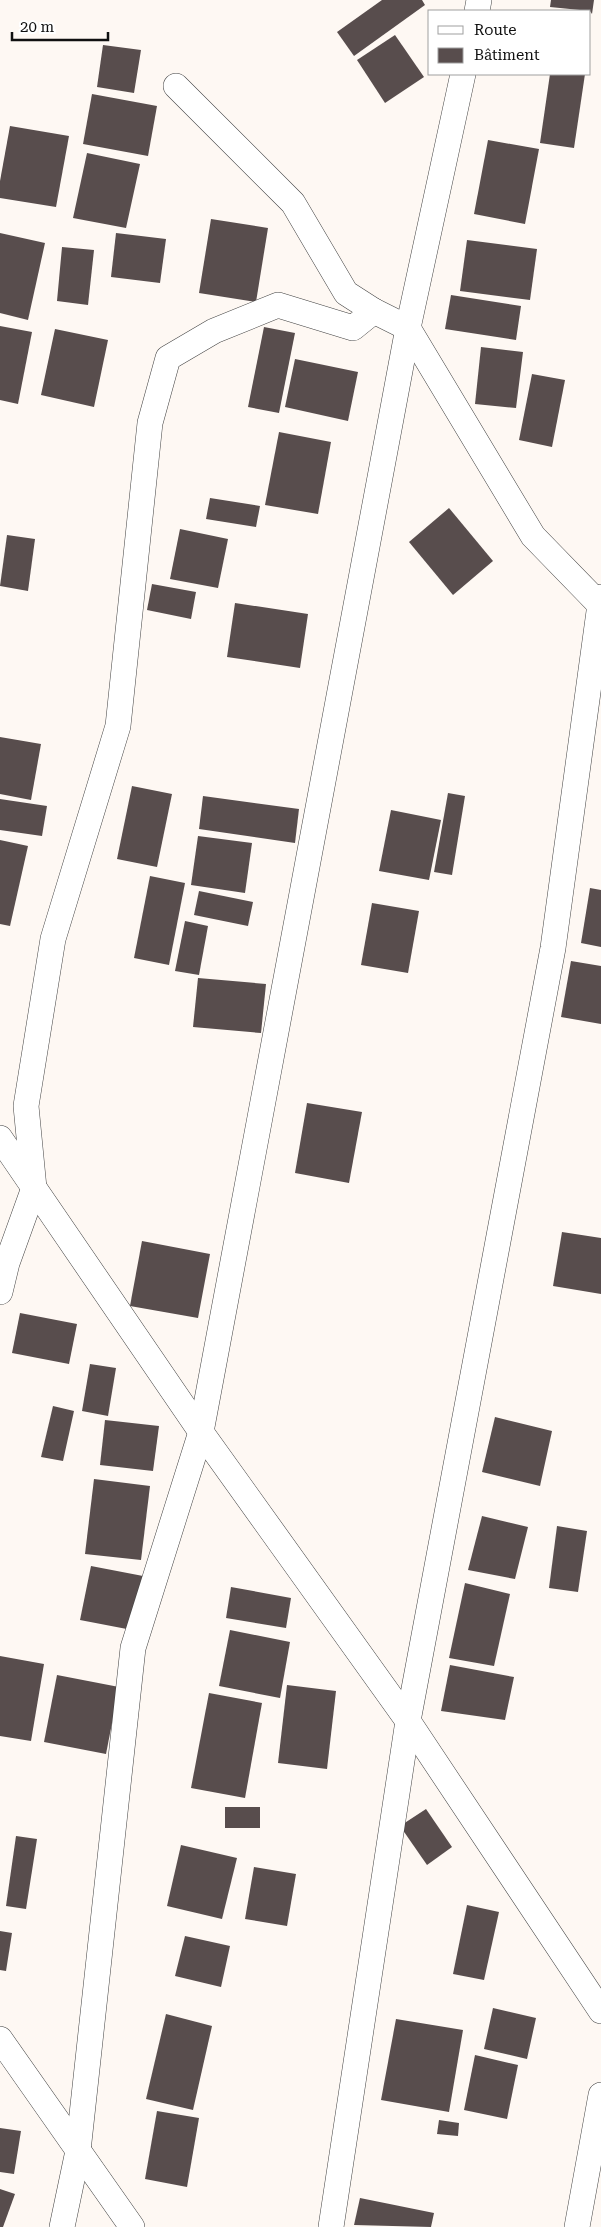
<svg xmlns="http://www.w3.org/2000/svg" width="601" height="2227" viewBox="0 0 601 2227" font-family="'Roboto Serif',serif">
  <rect width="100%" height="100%" fill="#fef8f3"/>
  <g fill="#584d4d">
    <polygon points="382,0 422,0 425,5 354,56 337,32"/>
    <polygon points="551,0 594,0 592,14 590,11 550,7"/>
    <polygon points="395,35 424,77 385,103 357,60"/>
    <polygon points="103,45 141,50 134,93 97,87"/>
    <polygon points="550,74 585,74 574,148 540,143"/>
    <polygon points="92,94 157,106 148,156 83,144"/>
    <polygon points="10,126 69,136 56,207 0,198 0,181"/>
    <polygon points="488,140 539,149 525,224 474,214"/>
    <polygon points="87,153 140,164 126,228 73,218"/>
    <polygon points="211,219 268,228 256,302 199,293"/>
    <polygon points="0,233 45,243 28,320 0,313"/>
    <polygon points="116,233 166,239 160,283 111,277"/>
    <polygon points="467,240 537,249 530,300 460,291"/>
    <polygon points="62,247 94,250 88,305 57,301"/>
    <polygon points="451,295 521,306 516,340 445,329"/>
    <polygon points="0,326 32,332 18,404 0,400"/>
    <polygon points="264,327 295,333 279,413 248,407"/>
    <polygon points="55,329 108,340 94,407 41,395"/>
    <polygon points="481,347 523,352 516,408 475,404"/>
    <polygon points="295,359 358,372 348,421 285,407"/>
    <polygon points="532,374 565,380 552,447 519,440"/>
    <polygon points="279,432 331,442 318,514 265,505"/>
    <polygon points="210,498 260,506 256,527 206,519"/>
    <polygon points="449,508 493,561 453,595 409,542"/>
    <polygon points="180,529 228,539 218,588 170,579"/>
    <polygon points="7,535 35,539 28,591 0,586"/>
    <polygon points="152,584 196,592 191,619 147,610"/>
    <polygon points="235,603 308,614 300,668 227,657"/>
    <polygon points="0,737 41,744 31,800 0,794"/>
    <polygon points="132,786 172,794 157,867 117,859"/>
    <polygon points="448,793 465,796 452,875 434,872"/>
    <polygon points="203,796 299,809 295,843 199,829"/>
    <polygon points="0,799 47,806 42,836 0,830"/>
    <polygon points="391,810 441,820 429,880 379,871"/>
    <polygon points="198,836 252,843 245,893 191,885"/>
    <polygon points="0,840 28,846 10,926 0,924"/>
    <polygon points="150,876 185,883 169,965 134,958"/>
    <polygon points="590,888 601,890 601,947 581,943"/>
    <polygon points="199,891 253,902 248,926 194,915"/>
    <polygon points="372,903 419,911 408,973 361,965"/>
    <polygon points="185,921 208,926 199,975 175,971"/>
    <polygon points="571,961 601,966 601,1024 561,1017"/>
    <polygon points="198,978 266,984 261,1033 193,1027"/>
    <polygon points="307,1103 362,1112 349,1183 295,1173"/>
    <polygon points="562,1232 601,1238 601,1294 553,1286"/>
    <polygon points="142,1241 210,1254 198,1318 130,1306"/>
    <polygon points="20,1313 77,1324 69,1364 12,1353"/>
    <polygon points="90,1364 116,1368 108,1416 82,1411"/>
    <polygon points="53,1406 74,1411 63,1461 41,1457"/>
    <polygon points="495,1417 552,1431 540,1486 482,1472"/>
    <polygon points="105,1420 159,1426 153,1471 100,1465"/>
    <polygon points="94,1479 150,1486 141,1560 85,1554"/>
    <polygon points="482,1516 528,1527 515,1579 468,1570"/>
    <polygon points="557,1526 587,1531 578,1592 549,1588"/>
    <polygon points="91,1566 143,1576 132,1630 80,1620"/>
    <polygon points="465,1583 510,1594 494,1666 449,1658"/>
    <polygon points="231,1587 291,1598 286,1628 226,1618"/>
    <polygon points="230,1630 290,1642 280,1698 219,1686"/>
    <polygon points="0,1656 44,1664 31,1741 0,1736"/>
    <polygon points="450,1665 514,1677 505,1720 441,1711"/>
    <polygon points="57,1675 119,1687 106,1754 44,1742"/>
    <polygon points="287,1685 336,1691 327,1769 278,1763"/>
    <polygon points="209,1693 262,1703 245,1798 191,1788"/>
    <rect x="225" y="1807" width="35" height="21"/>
    <polygon points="426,1809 452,1847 427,1865 400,1826"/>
    <polygon points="16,1836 37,1839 26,1909 6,1906"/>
    <polygon points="181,1845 237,1858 222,1919 167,1906"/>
    <polygon points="254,1867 296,1874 287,1926 245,1919"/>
    <polygon points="467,1905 499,1912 484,1980 453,1974"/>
    <polygon points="0,1931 12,1933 6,1971 0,1970"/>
    <polygon points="185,1936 230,1946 221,1987 175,1976"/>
    <polygon points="493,2008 536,2018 527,2059 484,2049"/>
    <polygon points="166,2014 212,2026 193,2110 146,2099"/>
    <polygon points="396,2019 463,2030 449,2112 381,2100"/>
    <polygon points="475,2055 518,2065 507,2119 464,2110"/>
    <polygon points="157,2111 199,2118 187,2187 145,2179"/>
    <polygon points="439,2120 459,2123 458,2136 437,2134"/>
    <polygon points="0,2128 21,2131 14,2174 0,2172"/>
    <polygon points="0,2189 15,2194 3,2227 0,2227"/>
    <polygon points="360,2198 434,2213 431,2227 354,2225"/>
  </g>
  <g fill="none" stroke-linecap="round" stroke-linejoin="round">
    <g stroke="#434343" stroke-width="26">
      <g id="minor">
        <polyline points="477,11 479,0"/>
        <polyline points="176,86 293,203 346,293 374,311 408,328 533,536 601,606"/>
        <polyline points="0,1138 201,1432 408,1721 601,2011"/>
        <polyline points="0,1292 7,1263 34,1188 26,1106 53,939 118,726 150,423 168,358 214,331 278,305 353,328 374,311"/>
        <polyline points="0,2039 132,2227"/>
        <polyline points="62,2227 78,2151 133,1648 201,1432 408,328 463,74"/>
        <polyline points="331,2227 408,1721 553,948 601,597"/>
        <polyline points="577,2227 601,2095"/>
      </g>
    </g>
    <use href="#minor" stroke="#fff" stroke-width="25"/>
  </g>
  <rect x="428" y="10" width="162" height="65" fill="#ffffff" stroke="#9f9f9f"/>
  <rect x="438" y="26" width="25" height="8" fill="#ffffff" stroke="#9f9f9f"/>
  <text x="474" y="35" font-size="15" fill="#101010">Route</text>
  <rect x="438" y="48" width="25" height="15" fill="#584d4d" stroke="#9f9f9f"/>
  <text x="474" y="60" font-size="15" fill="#101010">Bâtiment</text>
  <path d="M12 32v8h96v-8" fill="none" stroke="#101010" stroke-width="2.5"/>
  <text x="20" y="32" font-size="15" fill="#101010" stroke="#ffffff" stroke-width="4" paint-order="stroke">20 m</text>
</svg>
